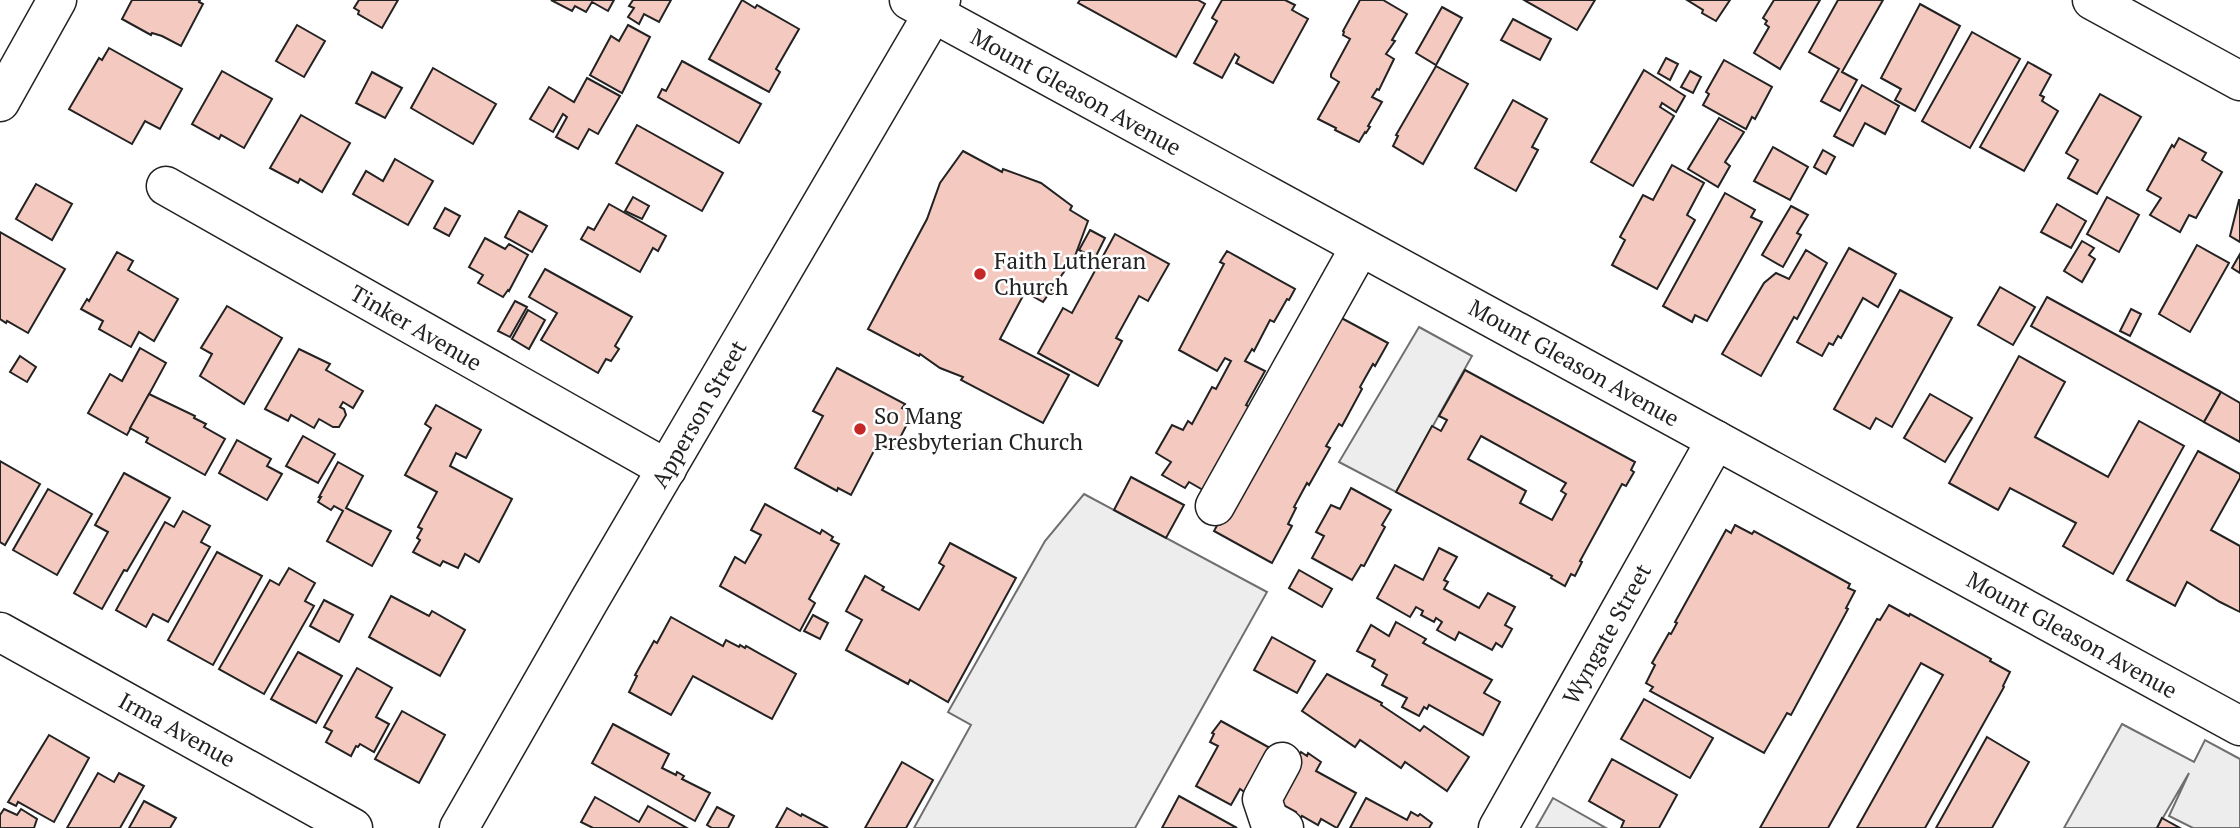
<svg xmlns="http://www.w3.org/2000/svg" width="2240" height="828" viewBox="0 0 2240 828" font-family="'PT Serif',serif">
  <rect width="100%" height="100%" fill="#fff"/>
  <g fill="#ededed" stroke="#6f6f6f" stroke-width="2">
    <polygon points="1419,327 1472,356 1396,492 1339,462"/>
    <polygon points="1084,494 1267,592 1135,828 914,828 971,725 948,712 1045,541"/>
    <polygon points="2122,724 2194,762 2205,740 2240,759 2240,828 2193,828 2169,816 2189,773 2157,828 2064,828"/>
    <polygon points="1553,798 1606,828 1536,828"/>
  </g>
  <g fill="#f3c9c0" stroke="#222" stroke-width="2" fill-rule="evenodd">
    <polygon points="132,0 200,0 199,2 203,4 181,46 162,36 152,33 151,35 122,19"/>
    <polygon points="359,0 398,0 382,28 358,14 359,11 354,8"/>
    <polygon points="551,0 614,0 608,11 592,2 586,12 575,6 572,11"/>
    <polygon points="633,0 671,0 659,22 644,14 639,24 628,17 634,8 629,6"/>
    <polygon points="742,0 755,8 757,5 799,29 776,69 780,72 769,92 709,59"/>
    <polygon points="1080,0 1198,0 1205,4 1176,57 1078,3"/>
    <polygon points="1222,0 1285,0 1295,5 1292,10 1308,19 1273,83 1236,63 1239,57 1235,54 1222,78 1194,63 1217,21 1212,18"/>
    <polygon points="1360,0 1383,0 1407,14 1392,40 1395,41 1386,54 1394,59 1379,90 1377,89 1372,97 1382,102 1368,126 1370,127 1366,133 1365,132 1359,142 1335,130 1336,128 1318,119 1339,82 1331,77 1331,74 1350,39 1343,35 1344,32 1343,31"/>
    <polygon points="1524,0 1595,0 1577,30"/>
    <polygon points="1687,0 1730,0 1716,21 1702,13 1703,10"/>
    <polygon points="1774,0 1820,0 1780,69 1754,53 1769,27 1765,24 1767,21 1763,18"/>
    <polygon points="1838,0 1883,0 1842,72 1857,80 1840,111 1821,101 1839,69 1809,52"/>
    <polygon points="1920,4 1960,26 1915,111 1895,100 1901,89 1881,78"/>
    <polygon points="1442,7 1462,18 1436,65 1416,53"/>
    <polygon points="1513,19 1551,39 1540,60 1501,40"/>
    <polygon points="297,25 325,41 304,77 276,61"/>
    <polygon points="628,25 650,37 622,93 590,75 611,36 619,41"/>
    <polygon points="1972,32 2020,59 1970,148 1922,121"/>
    <polygon points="109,48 182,89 160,129 145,121 132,144 69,109 99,58 102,60"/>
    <polygon points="1666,58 1678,64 1670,80 1658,73"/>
    <polygon points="1724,60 1772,87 1755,119 1752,117 1746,129 1703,105 1709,94 1706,92"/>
    <polygon points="682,61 761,104 739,143 658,97 662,89 666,91"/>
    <polygon points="2028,62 2051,75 2040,95 2044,97 2042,101 2058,111 2024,171 1980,147"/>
    <polygon points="1436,66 1468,84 1423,164 1393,146 1398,136 1396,135"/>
    <polygon points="433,68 496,104 473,144 411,108"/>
    <polygon points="1644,70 1685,96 1676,112 1662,103 1660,107 1674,116 1633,186 1591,162"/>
    <polygon points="222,71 272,99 244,148 221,135 219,139 192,124"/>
    <polygon points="1690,71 1701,77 1693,93 1681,87"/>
    <polygon points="372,72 402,88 385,118 356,103"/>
    <polygon points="587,78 620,96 598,134 589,129 578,149 556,137 567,117 563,114 553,132 530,119 549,87 574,102"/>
    <polygon points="1862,85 1899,106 1885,134 1865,123 1853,146 1834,136"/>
    <polygon points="2100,94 2141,117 2097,194 2068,178 2078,160 2066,153"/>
    <polygon points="1513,100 1547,119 1532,147 1538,150 1516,191 1475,168"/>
    <polygon points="301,115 350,143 322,192 300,179 298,183 270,168"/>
    <polygon points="1719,118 1744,132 1725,162 1730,166 1718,187 1688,169"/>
    <polygon points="637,125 723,173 702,211 616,163"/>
    <polygon points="2179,138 2206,153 2202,160 2222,172 2196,218 2189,215 2180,232 2150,215 2161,198 2147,190 2172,145 2174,147"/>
    <polygon points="1773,147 1808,167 1790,200 1754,181"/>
    <polygon points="1823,150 1835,157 1826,174 1814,167"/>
    <polygon points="963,151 1002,172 1003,169 1041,183 1072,206 1070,210 1088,221 1075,256 1043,302 1025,292 1000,339 1069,375 1043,423 961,380 963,377 940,368 920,354 919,356 868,329 927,219 940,183"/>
    <polygon points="395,159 433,181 408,225 353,194 366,171 383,181"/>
    <polygon points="1672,165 1704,183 1687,215 1695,220 1657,289 1612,265 1625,240 1620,237 1643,195 1653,200"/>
    <polygon points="36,184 72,204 52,240 16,219"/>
    <polygon points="1725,193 1755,210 1751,217 1762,222 1707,321 1695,315 1692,322 1663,306"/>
    <polygon points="633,197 649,206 642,219 625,211"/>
    <polygon points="2107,197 2139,215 2119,252 2087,234"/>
    <polygon points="2239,200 2240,200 2240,242 2230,236"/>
    <polygon points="609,204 666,236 658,251 653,248 640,272 581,239 588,227 594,230"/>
    <polygon points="2057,204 2086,221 2071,248 2041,232"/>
    <polygon points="1791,206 1808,215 1797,233 1801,235 1783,267 1762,255"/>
    <polygon points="445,208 460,216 449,236 434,228"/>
    <polygon points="519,211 547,226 532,252 505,237"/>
    <polygon points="1090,230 1105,238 1095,258 1079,250"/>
    <polygon points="0,232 65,269 28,333 7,321 6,323 0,319"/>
    <polygon points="1115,234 1169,264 1148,301 1139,296 1116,338 1122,341 1098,386 1038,353 1063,308 1072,313"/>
    <polygon points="485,238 505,249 509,244 528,255 509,291 508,290 503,297 478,283 483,275 469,267"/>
    <polygon points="2082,241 2094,248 2089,255 2095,259 2082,282 2064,271"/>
    <polygon points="2197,245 2229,263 2190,332 2159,314"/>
    <polygon points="1849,248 1896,274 1878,307 1863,298 1841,338 1838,336 1833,345 1829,343 1822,356 1797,342"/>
    <polygon points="1806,250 1827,263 1797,319 1794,317 1761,376 1722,354 1764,283 1776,273 1789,279"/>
    <polygon points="1227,251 1295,289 1289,300 1287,299 1274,322 1270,320 1254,351 1252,349 1245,361 1265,371 1246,405 1250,407 1203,490 1189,482 1185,488 1162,475 1171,462 1156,453 1172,425 1183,430 1188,421 1192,424 1212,387 1216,389 1231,361 1225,358 1217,371 1179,350 1224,264 1220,262"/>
    <polygon points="117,252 133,261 128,270 178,299 154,341 139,332 131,347 99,329 103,321 81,309 87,299 89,301"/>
    <polygon points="2240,254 2240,273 2232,268"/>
    <polygon points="545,269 632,317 615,346 619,349 611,361 606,359 598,373 541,340 557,313 529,297"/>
    <polygon points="2000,287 2035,307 2013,345 1978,325"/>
    <polygon points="1900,290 1952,318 1892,427 1876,418 1870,429 1834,409"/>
    <polygon points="2047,297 2221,392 2204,422 2031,326"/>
    <polygon points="515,301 527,307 510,337 498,331"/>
    <polygon points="227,306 282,338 244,404 200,376 212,354 201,348"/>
    <polygon points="2131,309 2141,314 2130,336 2120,331"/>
    <polygon points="528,310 545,320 529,349 512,339"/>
    <polygon points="1334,314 1388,343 1375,366 1373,364 1360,387 1362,389 1342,426 1339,424 1326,446 1330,448 1309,485 1307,483 1294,507 1296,508 1288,524 1292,526 1272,563 1214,531"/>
    <polygon points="140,348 166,363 127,435 88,413 110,374 122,381"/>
    <polygon points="299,349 330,364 326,370 363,391 353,408 343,402 340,407 344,409 346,415 339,427 333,427 319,419 314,428 291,415 288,421 265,409"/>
    <polygon points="20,356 36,367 27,382 10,372"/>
    <polygon points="2019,356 2065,382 2035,437 2108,477 2139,421 2184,446 2113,574 2063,546 2076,523 2010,488 1998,510 1949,483"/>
    <polygon points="837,368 905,404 902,408 913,413 893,451 878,443 851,495 838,488 837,491 795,468 823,416 813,411"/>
    <path d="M 1465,370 L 1635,462 L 1631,470 L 1634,472 L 1626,486 L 1622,484 L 1580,561 L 1582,562 L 1575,576 L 1571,574 L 1565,586 L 1551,578 L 1552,576 L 1396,492 L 1432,426 L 1441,431 L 1447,420 L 1439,416 ZM 1481,436 L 1566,483 L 1561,491 L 1566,494 L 1552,520 L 1520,503 L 1526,491 L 1468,459 Z"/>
    <polygon points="2221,392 2240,403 2240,442 2204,422"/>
    <polygon points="149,394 195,416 194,418 206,424 204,427 225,439 205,475 146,442 148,438 130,428"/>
    <polygon points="1930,394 1972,418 1945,462 1904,438"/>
    <polygon points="436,405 481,430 466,458 456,453 450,466 512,499 479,562 465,554 458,568 443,561 440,566 413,552 420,540 417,538 422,529 418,527 437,492 405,475 431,428 425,424"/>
    <polygon points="303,436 335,454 318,483 286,466"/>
    <polygon points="237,440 271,459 267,466 282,474 267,500 219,473"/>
    <polygon points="2198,451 2240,474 2240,478 2211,530 2240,546 2240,612 2220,602 2187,582 2175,606 2127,580"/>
    <polygon points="0,461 40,484 5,545 0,542"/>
    <polygon points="338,462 363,476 346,508 391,531 372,566 327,541 343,511 334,506 331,510 318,502 321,497 319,497"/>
    <polygon points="124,473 170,498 127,571 124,570 102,609 74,593 108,532 95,525"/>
    <polygon points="1131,477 1184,505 1166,538 1114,510"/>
    <polygon points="1351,488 1391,510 1382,525 1385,527 1364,566 1361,565 1352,580 1312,558 1324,536 1316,532 1331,505 1340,509"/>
    <polygon points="48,489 92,514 57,575 13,550"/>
    <polygon points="765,504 820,534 822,530 833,537 831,540 839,544 809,599 815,603 800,631 720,586 735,557 745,563 761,535 751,530"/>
    <polygon points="183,511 210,526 201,542 210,547 168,622 153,614 146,627 116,610 165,522 174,527"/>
    <polygon points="1735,525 1752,534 1754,531 1850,584 1848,588 1855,591 1846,608 1848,609 1791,715 1787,713 1764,753 1650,691 1653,687 1646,683 1655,665 1652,663 1669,633 1671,634 1677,623 1675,622 1726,530 1731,533"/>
    <polygon points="950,543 1016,578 948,702 910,680 908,684 846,650 862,620 846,611 865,576 884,587 882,590 919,610 944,566 939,563"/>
    <polygon points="1439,548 1457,557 1444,580 1448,582 1444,589 1479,608 1488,593 1515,607 1505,625 1512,629 1502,647 1496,643 1492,650 1459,632 1455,640 1437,630 1442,622 1436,618 1434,622 1421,615 1423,611 1416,607 1410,617 1377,598 1395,565 1423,580"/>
    <polygon points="217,552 262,576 213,665 168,640"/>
    <polygon points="289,568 315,583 305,601 314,606 264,694 219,669 270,580 279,585"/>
    <polygon points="1299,570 1332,589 1322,607 1289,588"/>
    <polygon points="391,596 429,616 432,611 465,630 440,676 369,637"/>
    <polygon points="324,600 353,615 339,642 310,626"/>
    <polygon points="1889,605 1909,616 1910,614 1991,659 1990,661 2010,672 2003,686 2004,687 1925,828 1857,828 1943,675 1921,663 1828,828 1760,828 1877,619 1880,620"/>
    <polygon points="813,615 828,623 820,639 804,631"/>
    <polygon points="671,617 723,646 726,640 739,647 740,645 745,648 746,646 796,674 772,719 693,676 671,715 629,692 637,676 635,675 654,641 657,643"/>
    <polygon points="1396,622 1426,639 1423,643 1492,680 1484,693 1500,702 1483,735 1429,705 1427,709 1424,707 1419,716 1402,707 1407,698 1382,685 1387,675 1372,666 1375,660 1357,651 1371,625 1389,636"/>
    <polygon points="1272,637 1315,661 1297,693 1254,670"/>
    <polygon points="298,652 342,676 316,723 271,699"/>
    <polygon points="357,668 392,688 376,717 389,724 374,752 360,744 358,747 356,746 351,756 326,742 332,731 324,727"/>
    <polygon points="1327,674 1382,703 1381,705 1420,731 1424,726 1469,757 1447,791 1405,762 1401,768 1360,740 1355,747 1302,711"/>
    <polygon points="1644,699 1713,738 1690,778 1621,739"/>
    <polygon points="402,711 445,735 419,783 375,759"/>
    <polygon points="1221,721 1270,748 1246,793 1240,789 1231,805 1196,786 1218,746 1210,742 1214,734 1212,733"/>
    <polygon points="613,724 669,754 662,768 676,775 677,772 684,776 682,779 710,793 695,821 592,763"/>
    <polygon points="49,735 89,758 54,822 18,802 16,806 8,802"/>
    <polygon points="1987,737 2029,762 1992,828 1936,828"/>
    <polygon points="1301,752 1307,756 1308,753 1321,762 1316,771 1356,793 1337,828 1321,819 1318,825 1302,816 1301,818 1295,815 1296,812 1274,800"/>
    <polygon points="1612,759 1677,795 1659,828 1621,828 1624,821 1589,801"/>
    <polygon points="902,762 933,780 906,828 865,828"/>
    <polygon points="98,773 114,782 119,773 144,786 120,828 67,828"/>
    <polygon points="1179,796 1237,828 1162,828"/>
    <polygon points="595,797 639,822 648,806 687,828 593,828 581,822"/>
    <polygon points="1366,798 1407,820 1411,812 1418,816 1420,814 1432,823 1429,828 1350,828"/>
    <polygon points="144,801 176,818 170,828 129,828"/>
    <polygon points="717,807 734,816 728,828 712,828 707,825"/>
    <polygon points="787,808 801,816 802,814 828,828 776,828"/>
    <polygon points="4,809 17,815 21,809 37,819 34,828 0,828 0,815"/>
    <polygon points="2162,818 2180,828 2157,828"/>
  </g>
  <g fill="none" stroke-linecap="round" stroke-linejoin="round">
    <g stroke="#222" stroke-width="41">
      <g id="minor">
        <polyline points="909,0 2240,726"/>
        <polyline points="2092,0 2240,81"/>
        <polyline points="0,102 57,0"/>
        <polyline points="166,186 667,469"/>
        <polyline points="1215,506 1360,247"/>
        <polyline points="0,632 353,828"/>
        <polyline points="1282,762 1262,799 1269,820 1284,828"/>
        <polyline points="459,828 589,601 941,0"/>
        <polyline points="1498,828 1716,440"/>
      </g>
    </g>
    <use href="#minor" stroke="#fff" stroke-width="38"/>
  </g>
  <g fill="#c62828" stroke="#fff" stroke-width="2.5">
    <circle cx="980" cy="274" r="7"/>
    <circle cx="860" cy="429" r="7"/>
  </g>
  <g text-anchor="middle" stroke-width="5" stroke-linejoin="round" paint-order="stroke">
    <g font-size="23" fill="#222" stroke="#fff">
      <text transform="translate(1076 92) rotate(29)" y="8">Mount Gleason Avenue</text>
      <text transform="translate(416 328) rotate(30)" y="8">Tinker Avenue</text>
      <text transform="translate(1574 363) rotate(29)" y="8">Mount Gleason Avenue</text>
      <text transform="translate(699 414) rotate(-60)" y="8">Apperson Street</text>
      <text transform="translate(1607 634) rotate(-61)" y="8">Wyngate Street</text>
      <text transform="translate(2072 635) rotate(29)" y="8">Mount Gleason Avenue</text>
      <text transform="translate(177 730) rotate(29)" y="8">Irma Avenue</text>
    </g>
    <g font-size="23" fill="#222" stroke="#fff" text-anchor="start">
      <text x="994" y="269">Faith Lutheran<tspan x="994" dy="26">Church</tspan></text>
      <text x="874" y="424">So Mang<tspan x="874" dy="26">Presbyterian Church</tspan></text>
    </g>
  </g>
</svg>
